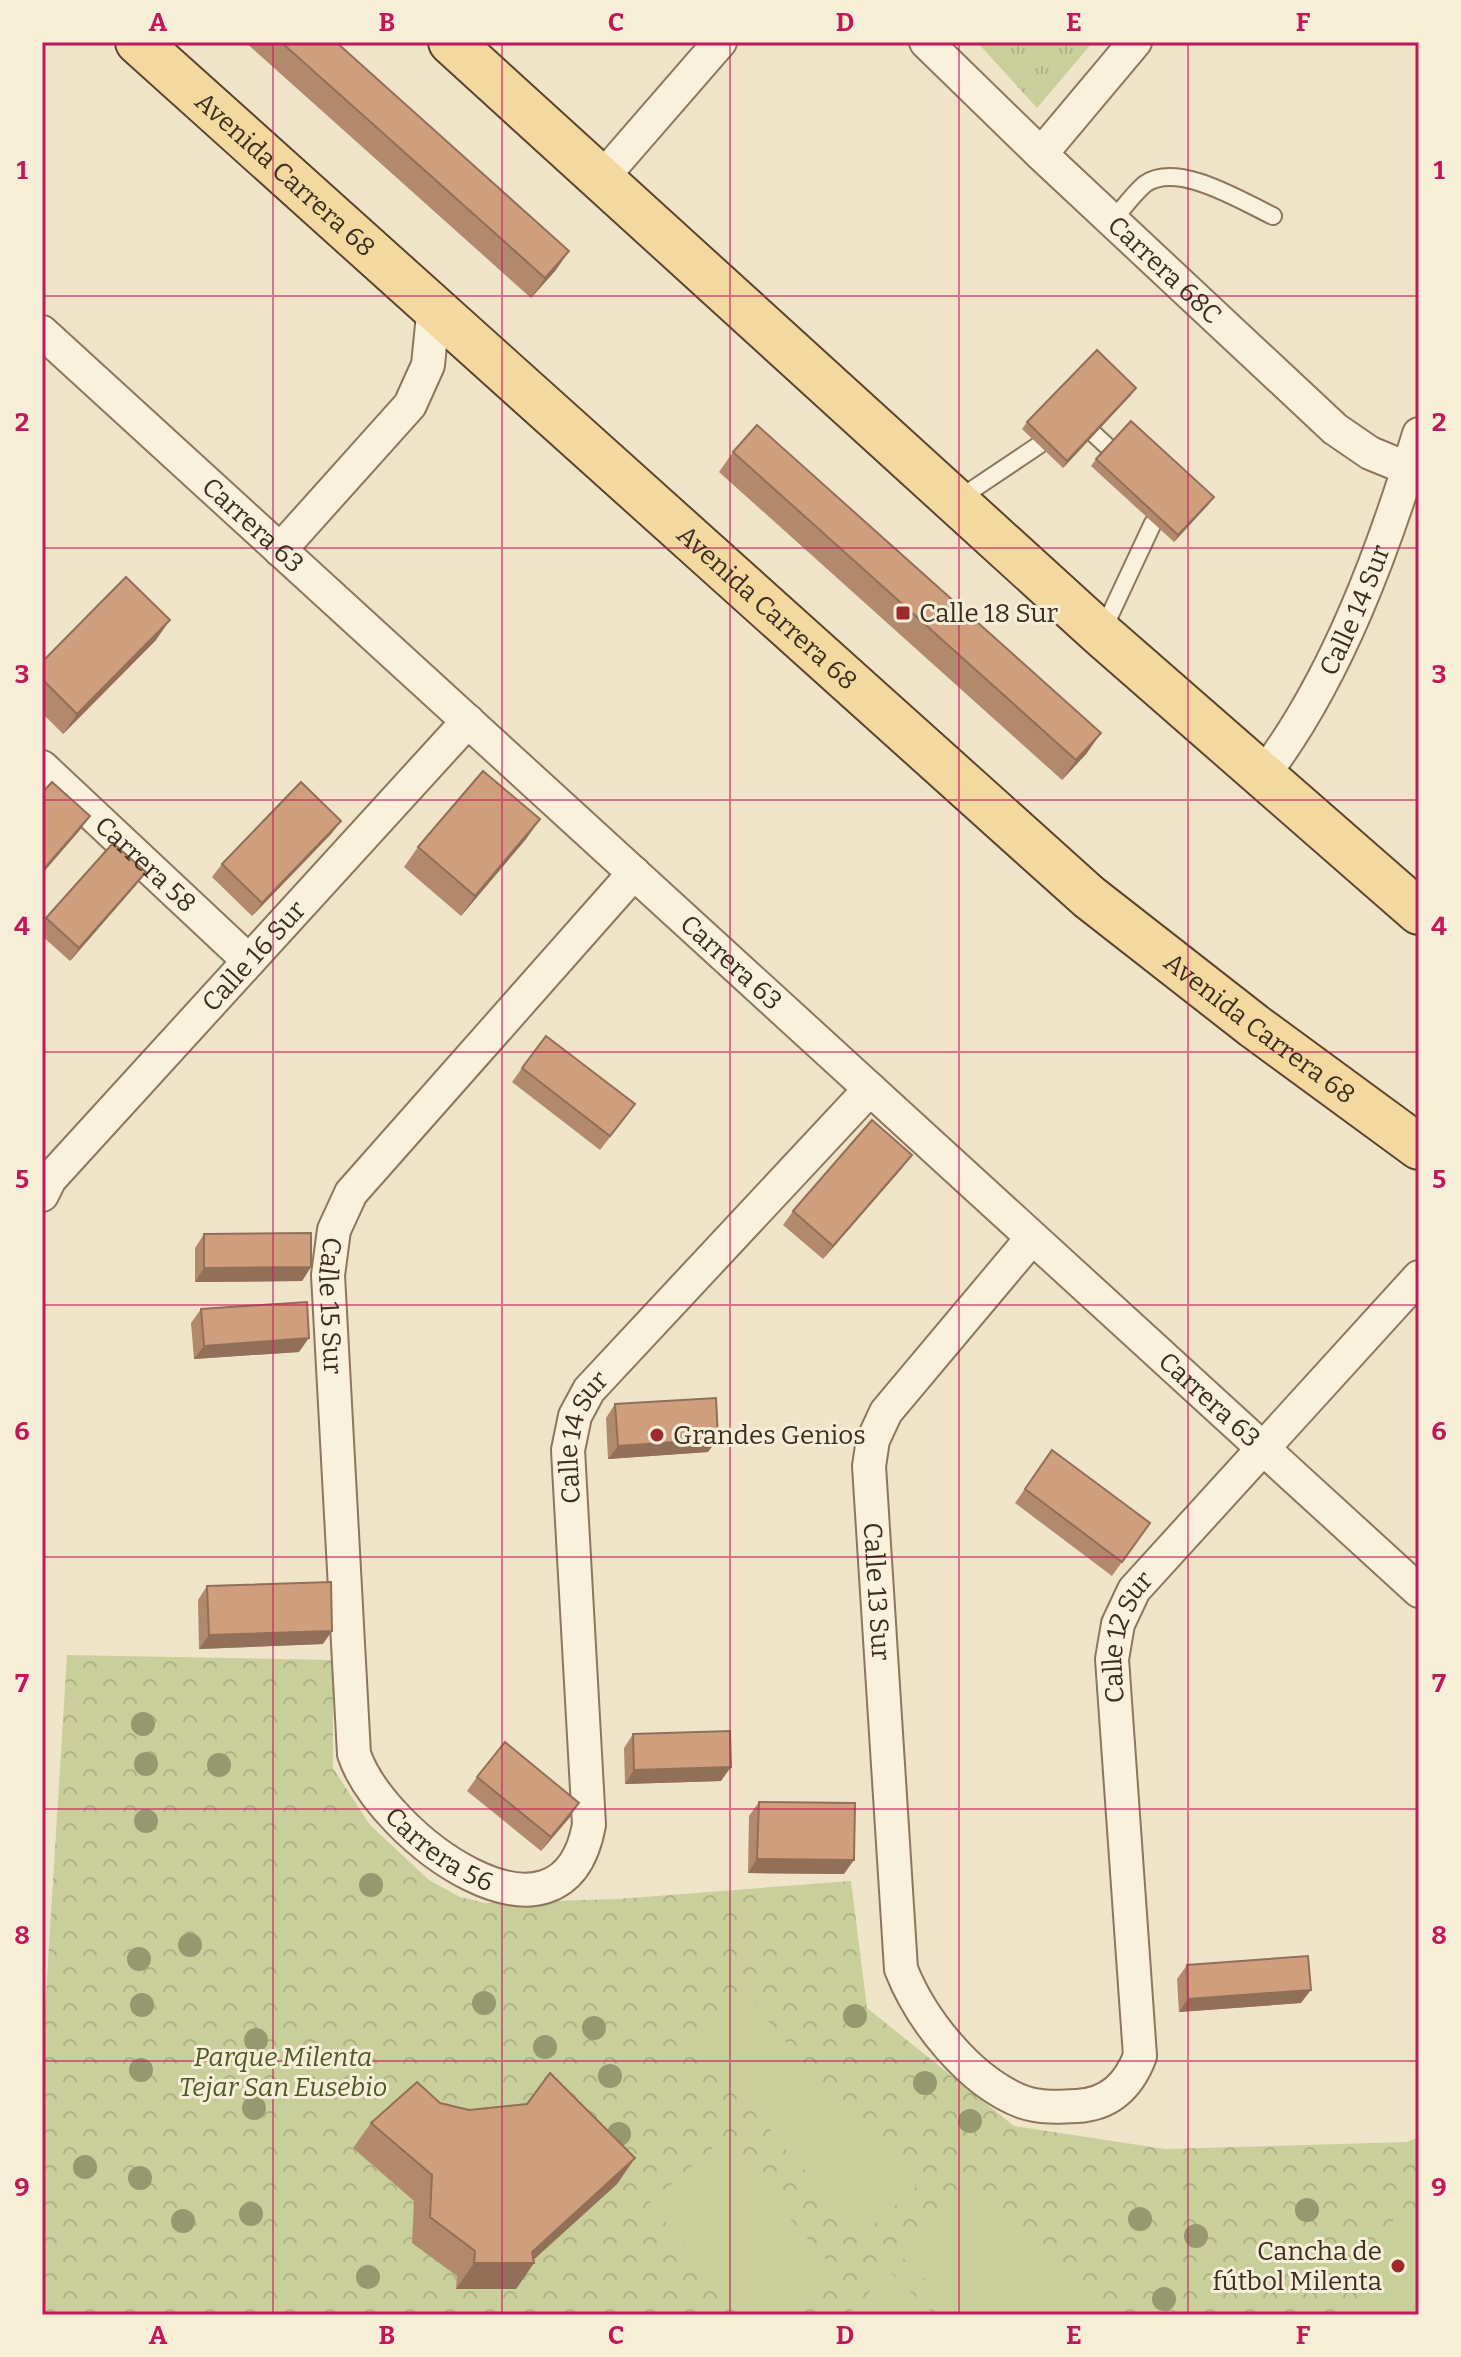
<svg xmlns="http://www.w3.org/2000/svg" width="1461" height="2357" viewBox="0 0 1461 2357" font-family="Bitter,serif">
  <defs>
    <pattern id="grass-tufts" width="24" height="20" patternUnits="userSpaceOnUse" patternTransform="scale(2)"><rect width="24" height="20" fill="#c9cf9b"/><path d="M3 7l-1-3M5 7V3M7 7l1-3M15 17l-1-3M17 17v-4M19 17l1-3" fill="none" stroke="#aeb285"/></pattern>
    <pattern id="forest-crowns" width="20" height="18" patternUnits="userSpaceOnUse" patternTransform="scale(2)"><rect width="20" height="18" fill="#c9cf9b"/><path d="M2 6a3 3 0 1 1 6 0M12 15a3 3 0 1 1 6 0" fill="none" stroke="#aeb285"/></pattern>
  </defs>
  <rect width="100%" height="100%" fill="#f0e4c8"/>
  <polygon fill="url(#grass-tufts)" points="977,42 1093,42 1037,108"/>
  <polygon fill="url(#forest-crowns)" points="67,1655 333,1660 333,1768 370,1825 429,1880 460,1897 485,1903 617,1899 851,1881 867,2008 1014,2126 1165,2149 1407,2142 1419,2137 1419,2315 42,2315 42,2059"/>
  <g fill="#c9cf9b">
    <polygon points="744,1993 832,2096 780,2141 692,2039"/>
    <polygon points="837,2098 916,2187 862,2235 783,2146"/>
    <polygon points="722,2140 839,2275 793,2315 746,2315 649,2203"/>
    <polygon points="967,2186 1096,2311 1092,2315 961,2315 900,2255"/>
    <polygon points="1398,2208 1419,2216 1419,2315 1358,2315"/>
    <polygon points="889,2271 935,2315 848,2315"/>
  </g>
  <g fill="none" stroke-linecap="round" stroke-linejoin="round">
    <g stroke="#8d765c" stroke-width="20">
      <g id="service">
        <path d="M 1112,221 C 1122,210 1133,194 1145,184 C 1178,161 1241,201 1273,216"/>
        <polyline points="1094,434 1108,447"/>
        <polyline points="957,500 1039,445"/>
        <polyline points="1102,632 1153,523"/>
      </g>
    </g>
    <g stroke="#8d765c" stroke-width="36">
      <g id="minor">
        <path id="s1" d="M 926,42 L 1041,154 L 1335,429 L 1370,453 L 1419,473"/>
        <polyline points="1041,154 1135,42"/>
        <polyline points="601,179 720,42"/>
        <path id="s2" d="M 42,332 L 1419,1591"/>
        <polyline points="280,550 410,405 428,365 434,305"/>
        <path id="s3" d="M 42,767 L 249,961"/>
        <path id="s4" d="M 1264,774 C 1337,678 1384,549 1419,434"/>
        <path id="s5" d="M 634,873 L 351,1193 L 334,1230 L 328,1275 L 354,1754 C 382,1837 562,1970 589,1825 L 568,1450 L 575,1416 L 589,1390 L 870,1089"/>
        <path id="s6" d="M 42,1195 L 50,1179 L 468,721"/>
        <path id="s7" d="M 1032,1238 L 886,1412 L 873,1440 L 869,1466 L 901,1969 C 921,2020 970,2082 1023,2102 C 1040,2108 1059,2107 1077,2106 C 1110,2104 1129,2085 1140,2056 L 1112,1659 L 1118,1624 L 1134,1590 L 1419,1277"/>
      </g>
    </g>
    <g stroke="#5b4430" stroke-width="48">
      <g id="primary">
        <path id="s8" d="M 138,42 L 1089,897 L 1254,1026 L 1419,1147"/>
        <polyline points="451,42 1101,634 1419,912"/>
      </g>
    </g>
    <use href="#service" stroke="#faf1dc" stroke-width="16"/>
    <use href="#minor" stroke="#faf1dc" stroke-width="32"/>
    <use href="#primary" stroke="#f3d9a0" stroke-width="44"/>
  </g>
  <g fill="#96986f">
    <circle cx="143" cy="1724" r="12"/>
    <circle cx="146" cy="1764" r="12"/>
    <circle cx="219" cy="1765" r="12"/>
    <circle cx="146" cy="1821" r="12"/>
    <circle cx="371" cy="1885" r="12"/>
    <circle cx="190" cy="1945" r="12"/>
    <circle cx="139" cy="1959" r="12"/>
    <circle cx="484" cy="2003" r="12"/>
    <circle cx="142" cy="2005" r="12"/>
    <circle cx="855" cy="2016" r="12"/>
    <circle cx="594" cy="2028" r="12"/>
    <circle cx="256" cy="2040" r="12"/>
    <circle cx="545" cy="2047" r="12"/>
    <circle cx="141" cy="2070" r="12"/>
    <circle cx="610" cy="2076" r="12"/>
    <circle cx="925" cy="2083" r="12"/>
    <circle cx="254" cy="2108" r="12"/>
    <circle cx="970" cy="2121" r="12"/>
    <circle cx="619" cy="2134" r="12"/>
    <circle cx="85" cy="2167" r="12"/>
    <circle cx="140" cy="2178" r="12"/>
    <circle cx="1307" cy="2210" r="12"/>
    <circle cx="251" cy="2214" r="12"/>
    <circle cx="1140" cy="2219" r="12"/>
    <circle cx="183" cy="2221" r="12"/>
    <circle cx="1196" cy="2236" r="12"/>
    <circle cx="368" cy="2277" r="12"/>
    <circle cx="1164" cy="2299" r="12"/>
  </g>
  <g fill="#b2896c">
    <polygon points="245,42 336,42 569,251 555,271 531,298"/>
    <polygon points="1131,395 1063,468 1022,429 1027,422"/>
    <polygon points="733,452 1087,753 1062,780 719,472"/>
    <polygon points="1096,459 1214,497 1174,542 1091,466"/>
    <polygon points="156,640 63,734 42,713 42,662"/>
    <polygon points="540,819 526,839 461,916 404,867 418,847"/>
    <polygon points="341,821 331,834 252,916 212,877 222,864"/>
    <polygon points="136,885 70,961 42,936 42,924 46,918"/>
    <polygon points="522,1068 625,1118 600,1150 512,1082"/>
    <polygon points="902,1168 823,1259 783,1225 793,1211"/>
    <polygon points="204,1234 311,1267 302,1281 195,1282 195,1248"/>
    <polygon points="201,1309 299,1352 194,1359 191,1323"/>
    <polygon points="615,1404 708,1452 608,1459 606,1418"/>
    <polygon points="1052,1450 1150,1523 1112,1576 1015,1503"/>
    <polygon points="207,1586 323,1644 199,1649 198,1600"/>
    <polygon points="633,1734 721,1781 625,1784 624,1748"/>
    <polygon points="477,1777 570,1817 541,1851 467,1791"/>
    <polygon points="759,1802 844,1874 748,1873 749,1816"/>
    <polygon points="1187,1965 1301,2003 1179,2012 1177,1979"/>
    <polygon points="440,2103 469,2110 527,2104 635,2158 617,2184 533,2260 534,2263 516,2289 456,2289 457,2276 412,2243 414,2201 353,2148 371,2123"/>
  </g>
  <g fill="#916f58">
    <polygon points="569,251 555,271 531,298 545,278"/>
    <polygon points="1136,388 1131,395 1063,468 1067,461"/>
    <polygon points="1214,497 1209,504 1174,542 1178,535"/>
    <polygon points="170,620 156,640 63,734 77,714"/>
    <polygon points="1101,733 1087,753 1062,780 1076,760"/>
    <polygon points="90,816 80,830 42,874 42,871"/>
    <polygon points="540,819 526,839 461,916 475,896"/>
    <polygon points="341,821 331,834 252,916 262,903"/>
    <polygon points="146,872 136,885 70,961 79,948"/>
    <polygon points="912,1155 902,1168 823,1259 833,1246"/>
    <polygon points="311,1267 302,1281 195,1282 204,1268"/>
    <polygon points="309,1338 299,1352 194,1359 204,1346"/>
    <polygon points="718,1439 708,1452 608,1459 618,1446"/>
    <polygon points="332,1631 323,1644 199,1649 209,1635"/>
    <polygon points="731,1767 721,1781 625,1784 634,1770"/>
    <polygon points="579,1803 570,1817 541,1851 551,1837"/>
    <polygon points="757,1859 854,1860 844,1874 748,1873"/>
    <polygon points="1311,1990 1301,2003 1179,2012 1188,1999"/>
    <polygon points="635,2158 617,2184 530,2263 534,2263 516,2289 456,2289 474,2263"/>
  </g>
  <g fill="#cf9f7d" stroke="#916f58" stroke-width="2">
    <polygon points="281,42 336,42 569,251 545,278"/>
    <polygon points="1097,350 1136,388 1067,461 1027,422"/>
    <polygon points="1131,421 1214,497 1178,535 1096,459"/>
    <polygon points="757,425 1101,733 1076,760 733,452"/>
    <polygon points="126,577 170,620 77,714 42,679 42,662"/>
    <polygon points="483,771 540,819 475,896 418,847"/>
    <polygon points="52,782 90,816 42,871 42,793"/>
    <polygon points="301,782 341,821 262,903 222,864"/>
    <polygon points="113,843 146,872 79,948 46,918"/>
    <polygon points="546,1036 635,1104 610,1136 522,1068"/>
    <polygon points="872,1120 912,1155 833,1246 793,1211"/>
    <polygon points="311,1233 311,1267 204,1268 204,1234"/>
    <polygon points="307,1302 309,1338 204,1346 201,1309"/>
    <polygon points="716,1398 718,1439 618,1446 615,1404"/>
    <polygon points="1052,1450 1150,1523 1122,1562 1025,1489"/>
    <polygon points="331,1582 332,1631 209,1635 207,1586"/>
    <polygon points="730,1731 731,1767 634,1770 633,1734"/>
    <polygon points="505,1742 579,1803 551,1837 477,1777"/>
    <polygon points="759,1802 855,1803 854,1860 757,1859"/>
    <polygon points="1308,1956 1311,1990 1188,1999 1187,1965"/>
    <polygon points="550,2073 635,2158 532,2252 534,2263 474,2263 475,2251 430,2217 432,2175 371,2123 417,2082 440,2103 469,2110 527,2104"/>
  </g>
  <path fill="none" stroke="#c2185b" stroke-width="2" stroke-opacity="0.55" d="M 273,42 L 273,2315M 502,42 L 502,2315M 730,42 L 730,2315M 959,42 L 959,2315M 1188,42 L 1188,2315M 42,296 L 1419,296M 42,548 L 1419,548M 42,800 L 1419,800M 42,1052 L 1419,1052M 42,1305 L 1419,1305M 42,1557 L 1419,1557M 42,1809 L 1419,1809M 42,2061 L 1419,2061"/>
  <g fill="#9e2a2b" stroke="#f7eed8" stroke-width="3">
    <rect x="895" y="605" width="16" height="16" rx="4"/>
    <circle cx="657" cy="1435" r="8"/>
    <circle cx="1398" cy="2266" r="8"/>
  </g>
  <g text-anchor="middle" stroke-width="6" stroke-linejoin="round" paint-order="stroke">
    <g font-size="26" fill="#3d2e20" stroke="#f7eed8">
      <text dy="9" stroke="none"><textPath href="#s8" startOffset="198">Avenida Carrera 68</textPath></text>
      <text dy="9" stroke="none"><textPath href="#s1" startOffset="330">Carrera 68C</textPath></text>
      <text dy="9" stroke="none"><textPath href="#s2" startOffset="286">Carrera 63</textPath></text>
      <text dy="9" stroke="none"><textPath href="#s8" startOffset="846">Avenida Carrera 68</textPath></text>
      <text dy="9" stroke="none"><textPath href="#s4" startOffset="188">Calle 14 Sur</textPath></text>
      <text dy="9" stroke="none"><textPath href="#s3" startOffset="142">Carrera 58</textPath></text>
      <text dy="9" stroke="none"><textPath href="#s6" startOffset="320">Calle 16 Sur</textPath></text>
      <text dy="9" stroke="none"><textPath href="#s2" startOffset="934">Carrera 63</textPath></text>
      <text dy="9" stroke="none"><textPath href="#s8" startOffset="1494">Avenida Carrera 68</textPath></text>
      <text dy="9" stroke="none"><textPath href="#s5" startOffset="544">Calle 15 Sur</textPath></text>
      <text dy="9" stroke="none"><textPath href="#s2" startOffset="1582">Carrera 63</textPath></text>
      <text dy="9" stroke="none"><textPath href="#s5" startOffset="1712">Calle 14 Sur</textPath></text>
      <text dy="9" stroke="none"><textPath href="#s7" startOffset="410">Calle 13 Sur</textPath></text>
      <text dy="9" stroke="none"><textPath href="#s7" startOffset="1536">Calle 12 Sur</textPath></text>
      <text dy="9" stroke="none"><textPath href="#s5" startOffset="1124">Carrera 56</textPath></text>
    </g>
    <g font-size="26" fill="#3d2e20" stroke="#f7eed8" text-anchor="start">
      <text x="919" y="622">Calle 18 Sur</text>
      <text x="673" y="1444">Grandes Genios</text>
      <text x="1382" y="2260" text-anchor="end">Cancha de<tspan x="1382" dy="30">fútbol Milenta</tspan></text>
    </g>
    <g font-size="26" font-style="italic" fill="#4d5a26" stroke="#f7eed8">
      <text x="283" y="2066">Parque Milenta<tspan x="283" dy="30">Tejar San Eusebio</tspan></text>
    </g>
  </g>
  <rect width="1461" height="2357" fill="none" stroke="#f7eed8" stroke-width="88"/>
  <rect x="44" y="44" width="1373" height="2269" fill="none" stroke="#c2185b" stroke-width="3"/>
  <g font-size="26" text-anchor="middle" font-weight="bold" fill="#c2185b">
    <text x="158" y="31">A</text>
    <text x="387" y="31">B</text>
    <text x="616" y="31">C</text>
    <text x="845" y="31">D</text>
    <text x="1074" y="31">E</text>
    <text x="1303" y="31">F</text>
    <text x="22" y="179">1</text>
    <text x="1439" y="179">1</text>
    <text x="22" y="431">2</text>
    <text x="1439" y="431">2</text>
    <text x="22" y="683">3</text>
    <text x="1439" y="683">3</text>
    <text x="22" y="935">4</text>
    <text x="1439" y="935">4</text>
    <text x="22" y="1188">5</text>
    <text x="1439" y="1188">5</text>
    <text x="22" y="1440">6</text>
    <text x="1439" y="1440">6</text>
    <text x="22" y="1692">7</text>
    <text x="1439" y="1692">7</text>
    <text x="22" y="1944">8</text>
    <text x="1439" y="1944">8</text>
    <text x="22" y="2196">9</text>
    <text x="1439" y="2196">9</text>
    <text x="158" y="2344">A</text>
    <text x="387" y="2344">B</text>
    <text x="616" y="2344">C</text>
    <text x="845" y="2344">D</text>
    <text x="1074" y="2344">E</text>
    <text x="1303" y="2344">F</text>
  </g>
</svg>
